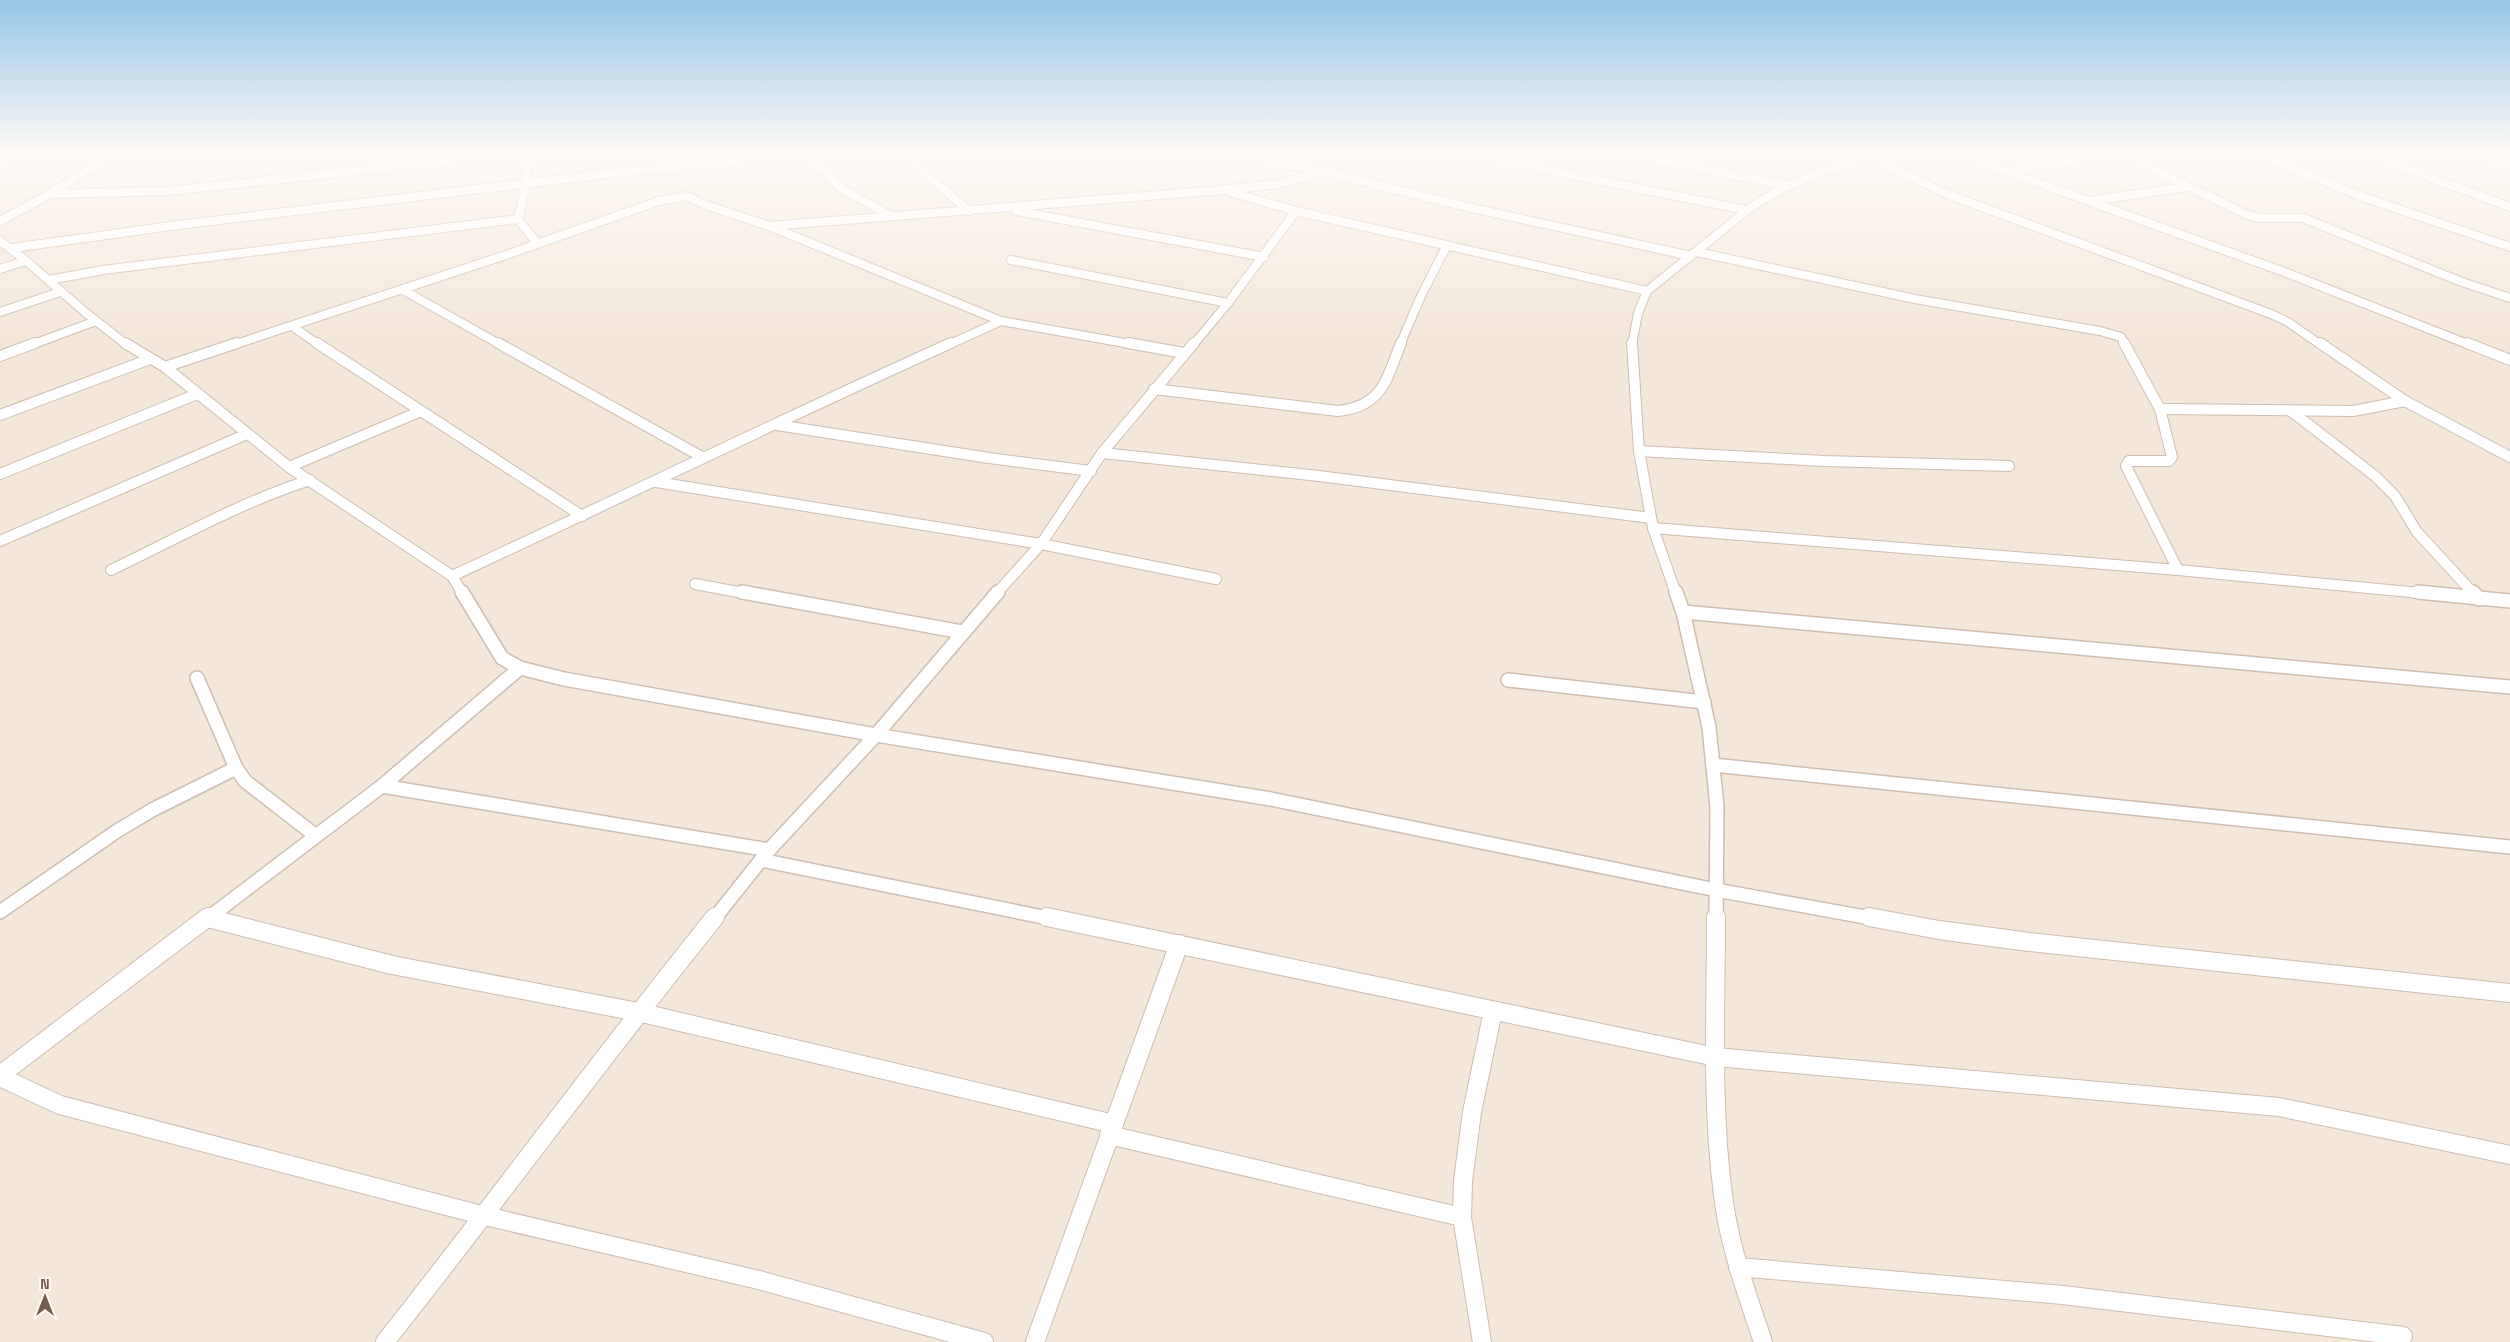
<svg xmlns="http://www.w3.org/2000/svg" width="2510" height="1342" viewBox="0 0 2510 1342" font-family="'Space Grotesk',sans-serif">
  <rect width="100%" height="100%" fill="#fcf5ea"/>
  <rect fill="#f3e7d9" x="0" y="153" width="2510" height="1189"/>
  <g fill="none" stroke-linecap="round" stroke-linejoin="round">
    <g stroke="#cebdb0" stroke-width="10">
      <g id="minor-far3">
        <polyline points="528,153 526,184 518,219 537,243"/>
        <polyline points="902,153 969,211"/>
        <polyline points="1211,153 1235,153"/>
        <polyline points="1620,153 1785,185"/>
        <polyline points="1956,153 2287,273 2470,345"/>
        <polyline points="2120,153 2247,215 2261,218 2303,218 2462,282 2510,298"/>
        <polyline points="2255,153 2360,196 2510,247"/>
        <polyline points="2364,153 2510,207"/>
        <polyline points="2469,153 2510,167"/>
        <polyline points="1232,154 1324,172 1476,209 1691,256"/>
        <polyline points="1467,154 1746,210"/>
        <polyline points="1870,157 1947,194 2271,314 2288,322 2321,345"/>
        <polyline points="0,160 68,153"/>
        <polyline points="2008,171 2121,154"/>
        <polyline points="1229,192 1296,211 1647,291"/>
        <polyline points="50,194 168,191 527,153"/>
        <polyline points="2089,201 2186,187"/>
        <polyline points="1016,211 1264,257"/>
        <polyline points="0,221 50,194 114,153"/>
        <polyline points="769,226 1222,190 1278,184 1324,172"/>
        <polyline points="0,241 24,259 86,313 127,345"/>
        <polyline points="12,248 186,224 614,173 707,165 789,153 804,155 826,171 839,187 889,215"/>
        <polyline points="1697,252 1915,299 2100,331 2121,337 2125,345"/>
        <polyline points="1011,260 1228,303"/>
        <polyline points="0,269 25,261"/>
        <polyline points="49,280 103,270 518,219"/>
        <polyline points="403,290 501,345"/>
        <polyline points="0,312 60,292"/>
        <polyline points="292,326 319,345"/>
        <polyline points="31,345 96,321"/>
        <polyline points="233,345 503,256 659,201 687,196 706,205 769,226 1001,321 1136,345"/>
        <polyline points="948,345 1001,321"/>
        <polyline points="1193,345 1228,303 1296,211"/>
        <polyline points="1400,345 1421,296 1447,245"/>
        <path d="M 1632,345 L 1638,313 L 1647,291 L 1750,208 C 1791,179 1837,166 1885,153"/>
      </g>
    </g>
    <g stroke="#cebdb0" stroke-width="12">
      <g id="minor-far2">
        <polyline points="125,343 165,367 289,467 452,576 463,594"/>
        <polyline points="317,343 582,516"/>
        <polyline points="498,343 702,457"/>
        <polyline points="1128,343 1184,353"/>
        <polyline points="1632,343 1639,451 1653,528 1676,594"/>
        <polyline points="2124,343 2160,409 2172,457 2169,461 2129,461 2126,466 2178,570"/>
        <polyline points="2320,343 2405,401 2510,457"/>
        <polyline points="2467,343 2510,360"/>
        <polyline points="0,356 35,343"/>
        <polyline points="165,367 237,343"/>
        <path d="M 1154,389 L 1338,411 C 1383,406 1386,380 1401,343"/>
        <polyline points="2160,409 2353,411 2405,401"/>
        <polyline points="2291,411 2375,476 2395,496 2417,532 2474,594"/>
        <polyline points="0,415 150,359"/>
        <polyline points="777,425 989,458 1091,471"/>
        <polyline points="1639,451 1824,461 2009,466"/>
        <polyline points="1102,453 1194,343"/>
        <polyline points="289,467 421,411"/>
        <polyline points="0,474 197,394"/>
        <polyline points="656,482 1041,544 1216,579"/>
        <polyline points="1653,528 2178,570 2431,594"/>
        <polyline points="0,541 247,434"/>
        <path d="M 111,570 C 176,539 241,502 310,480"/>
        <path d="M 452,576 C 619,499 784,418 951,343"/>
        <polyline points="695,584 749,594"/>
        <polyline points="996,594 1041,544 1102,453 1319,476 1651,518"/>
      </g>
    </g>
    <g stroke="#cebdb0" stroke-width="16">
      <g id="minor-far1">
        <polyline points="462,592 502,658 520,668 564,679 876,735 1271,799 1716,890 1876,919"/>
        <polyline points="742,592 962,632"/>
        <polyline points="1676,592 1683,612 1709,727 1717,807 1716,919"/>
        <polyline points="2418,592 2510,601"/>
        <polyline points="2473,592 2479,599"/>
        <polyline points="1683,612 2510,687"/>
        <polyline points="197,678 236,768"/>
        <polyline points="1508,680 1704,702"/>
        <polyline points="1713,765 2510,847"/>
        <polyline points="382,786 769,850"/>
        <polyline points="761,860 1053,919"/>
        <polyline points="0,912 117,831 152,810 236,768 245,781 316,836"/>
        <polyline points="208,918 210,919"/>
        <polyline points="207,919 382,786 520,668"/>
        <polyline points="714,919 769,850 876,735 998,592"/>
      </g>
    </g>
    <g stroke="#cebdb0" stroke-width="20">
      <g id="minor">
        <polyline points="1047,917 1716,1057 2279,1107 2510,1155"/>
        <path d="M 1716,917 C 1716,1009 1711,1104 1723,1195 C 1729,1246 1747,1294 1763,1342"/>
        <polyline points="1869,917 1939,930 2029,942 2510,993"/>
        <polyline points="208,918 392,965 638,1012 1114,1124"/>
        <polyline points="0,1075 208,917"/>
        <polyline points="0,1077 60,1105 485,1216 759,1280 984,1342"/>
        <polyline points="1109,1135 1462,1217"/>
        <polyline points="1738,1267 2063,1295 2403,1336"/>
        <path d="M 385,1342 C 496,1202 602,1057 715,917"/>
        <polyline points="1035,1342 1179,944"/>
        <polyline points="1482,1342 1462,1217 1463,1181 1472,1112 1493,1011"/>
      </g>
    </g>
    <use href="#minor-far3" stroke="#fff" stroke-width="8"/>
    <use href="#minor-far2" stroke="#fff" stroke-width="10"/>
    <use href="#minor-far1" stroke="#fff" stroke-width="13"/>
    <use href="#minor" stroke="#fff" stroke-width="18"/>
  </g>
  <linearGradient id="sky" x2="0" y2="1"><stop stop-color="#97c6e7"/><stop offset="0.45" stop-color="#fefaf6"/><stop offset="1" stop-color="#fefaf6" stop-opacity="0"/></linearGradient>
  <rect width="2510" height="341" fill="url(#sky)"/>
  <g transform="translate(45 1297)" stroke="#fef9f1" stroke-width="4" paint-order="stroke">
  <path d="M0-4L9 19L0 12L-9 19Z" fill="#765c4e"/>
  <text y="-8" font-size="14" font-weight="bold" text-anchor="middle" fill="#765c4e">N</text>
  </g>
</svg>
